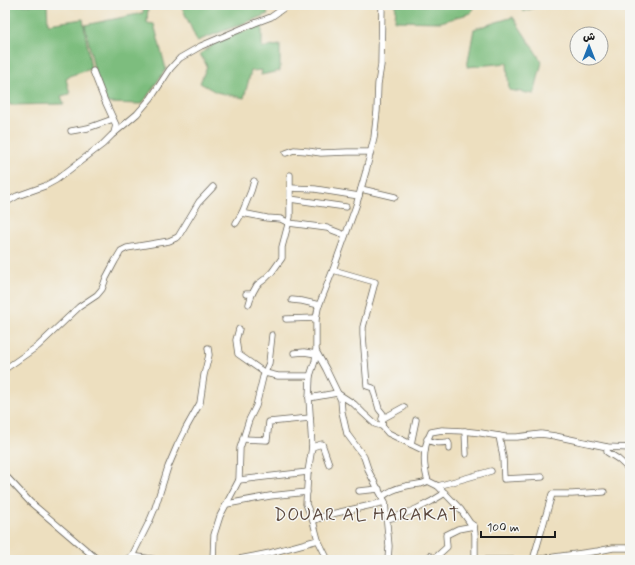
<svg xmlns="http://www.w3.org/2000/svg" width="635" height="565" viewBox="0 0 635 565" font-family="Mynerve,'Playpen Sans Arabic',sans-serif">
  <rect width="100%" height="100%" fill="#f6f6f2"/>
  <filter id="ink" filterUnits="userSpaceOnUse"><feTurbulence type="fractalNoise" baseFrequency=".025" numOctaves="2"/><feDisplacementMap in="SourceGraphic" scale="8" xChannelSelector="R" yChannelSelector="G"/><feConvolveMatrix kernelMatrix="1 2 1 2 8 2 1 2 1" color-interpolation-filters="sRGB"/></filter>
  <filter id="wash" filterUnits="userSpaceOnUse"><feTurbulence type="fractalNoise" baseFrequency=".012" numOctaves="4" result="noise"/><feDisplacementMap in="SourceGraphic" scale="16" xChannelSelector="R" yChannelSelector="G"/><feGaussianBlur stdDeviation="0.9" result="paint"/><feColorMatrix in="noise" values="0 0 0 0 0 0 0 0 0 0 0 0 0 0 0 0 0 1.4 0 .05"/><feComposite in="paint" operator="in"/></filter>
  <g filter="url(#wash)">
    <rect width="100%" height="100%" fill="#eddfbf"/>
    <g fill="#7dbd7e" stroke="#4c6c4d">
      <polygon points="5,5 47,5 48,24 83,19 91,69 72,75 66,79 70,94 61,96 64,104 10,105 5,93"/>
      <polygon points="144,5 148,5 147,23 154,24 166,69 142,104 107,103 94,69 85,25 143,13"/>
      <polygon points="181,5 265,5 268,14 197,41"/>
      <polygon points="396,5 474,5 471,13 441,22 395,21"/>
      <polygon points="522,5 541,5 523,12"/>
      <polygon points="513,17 542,62 534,94 509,90 507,63 467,67 474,29"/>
      <polygon points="262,25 262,48 280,45 280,71 261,75 262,70 251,71 244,98 216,92 200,83 207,66 200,54 221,39"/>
    </g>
  </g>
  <g filter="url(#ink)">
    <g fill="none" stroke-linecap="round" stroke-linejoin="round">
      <g stroke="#656055" stroke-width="7">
        <g id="minor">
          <polyline points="93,71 104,99 116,125 114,133"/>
          <polyline points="71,131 88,128 113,119"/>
          <polyline points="286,153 294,150 307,151 321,153 348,152 370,152"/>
          <polyline points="254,181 251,191 242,213 267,218 281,219 289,223 327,228 345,235"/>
          <polyline points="290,188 315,189 359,196"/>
          <polyline points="361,189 395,197"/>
          <polyline points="290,199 346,207"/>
          <polyline points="5,203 17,196 45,186 56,180 103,144 112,135 137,114 151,98 170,69 180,58 201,46 255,23 271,17 288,5"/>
          <polyline points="236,223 242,213"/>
          <polyline points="333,270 375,282 363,327 363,335 367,386 373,388 379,409 383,414 382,426"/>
          <polyline points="246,294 252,294 257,285 265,279 272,272 282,258 282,247 290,217 290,175"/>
          <polyline points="292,300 302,301 319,305"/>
          <polyline points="249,304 252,294"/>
          <polyline points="286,319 316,318"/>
          <polyline points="239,329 236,340 238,354 265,373 278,376 310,376"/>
          <polyline points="272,335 269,363 263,377 256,406 249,420 243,439 240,448 239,480 308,472"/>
          <polyline points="316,351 326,369 341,400 342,412 347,434 364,457 369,472 385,502 389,546 388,560"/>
          <polyline points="294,353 304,352 316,354"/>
          <polyline points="5,369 38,346 79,307 97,295 102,289 106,278 115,261 121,251 127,248 169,241 178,237 199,202 213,187"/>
          <polyline points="309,398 337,393 354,404 363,413 375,424 382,426 388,433 425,451"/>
          <polyline points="382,419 404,407"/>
          <polyline points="465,431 466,454"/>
          <polyline points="499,436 503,457 504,479 542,477"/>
          <polyline points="243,439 267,440 269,422 310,418"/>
          <path d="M 427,439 C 433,444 441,443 448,442 L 449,444 L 449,449"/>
          <polyline points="411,444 416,420"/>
          <polyline points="312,447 322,444 329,464"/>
          <polyline points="607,447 607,452 618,459 630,470"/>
          <polyline points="5,475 30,502 98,560"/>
          <polyline points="438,486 491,471"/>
          <polyline points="359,491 379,489"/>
          <path d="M 382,497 C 389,491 397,488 406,486 C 414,484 422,485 428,481"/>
          <polyline points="227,504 270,496 307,492"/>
          <path d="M 387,519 C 406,515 429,504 445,493"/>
          <polyline points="313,521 327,515 385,502"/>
          <polyline points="318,540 328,560"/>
          <polyline points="132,556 150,520 155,508 168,467 177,446 186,428 200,403 204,375 209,355 208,348"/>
          <polyline points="126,560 132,556 158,560"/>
          <polyline points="191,560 202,560"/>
          <polyline points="213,560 214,535 220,516 239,480"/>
          <polyline points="234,560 270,553 318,540 313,521 306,504 308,472 312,447 309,398 310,376 315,361 316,354 316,319 318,308 333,270 356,206 366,171 374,138 377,111 378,84 381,65 382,5"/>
          <polyline points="426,560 430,556 433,559 436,557 447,547 446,535 458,529 474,526"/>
          <path d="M 475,560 L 475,535 L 474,526 L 470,523 L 461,510 L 438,486 L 428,481 C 423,465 423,447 431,432 L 442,430 L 463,431 L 481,433 L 505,437 L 517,437 L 541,434 L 555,436 L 607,447 L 630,448"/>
          <polyline points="475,560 533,560 598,551 613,548 630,548"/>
          <polyline points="533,560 552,494 572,494 604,492"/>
        </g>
      </g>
      <use href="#minor" stroke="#fff" stroke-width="5.5"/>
    </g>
  </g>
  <g text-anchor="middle" stroke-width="3" stroke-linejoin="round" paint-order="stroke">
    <g font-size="18" letter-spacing="1" fill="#5a473d" stroke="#f6f6f2">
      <text x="367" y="520">DOUAR AL HARAKAT</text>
    </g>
  </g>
  <rect width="635" height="565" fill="none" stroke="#f6f6f2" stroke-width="20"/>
  <g transform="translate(589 46)"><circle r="19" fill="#f6f6f2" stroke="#9f9f9c"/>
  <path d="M0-3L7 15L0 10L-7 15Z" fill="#1f6fb2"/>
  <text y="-6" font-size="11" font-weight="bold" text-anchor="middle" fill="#1c1c1c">ش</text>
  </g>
  <path d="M481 531v6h74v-6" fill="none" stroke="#1c1c1c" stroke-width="2"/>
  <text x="487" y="531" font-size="12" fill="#1c1c1c" stroke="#f6f6f2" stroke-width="3" paint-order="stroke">100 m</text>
</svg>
